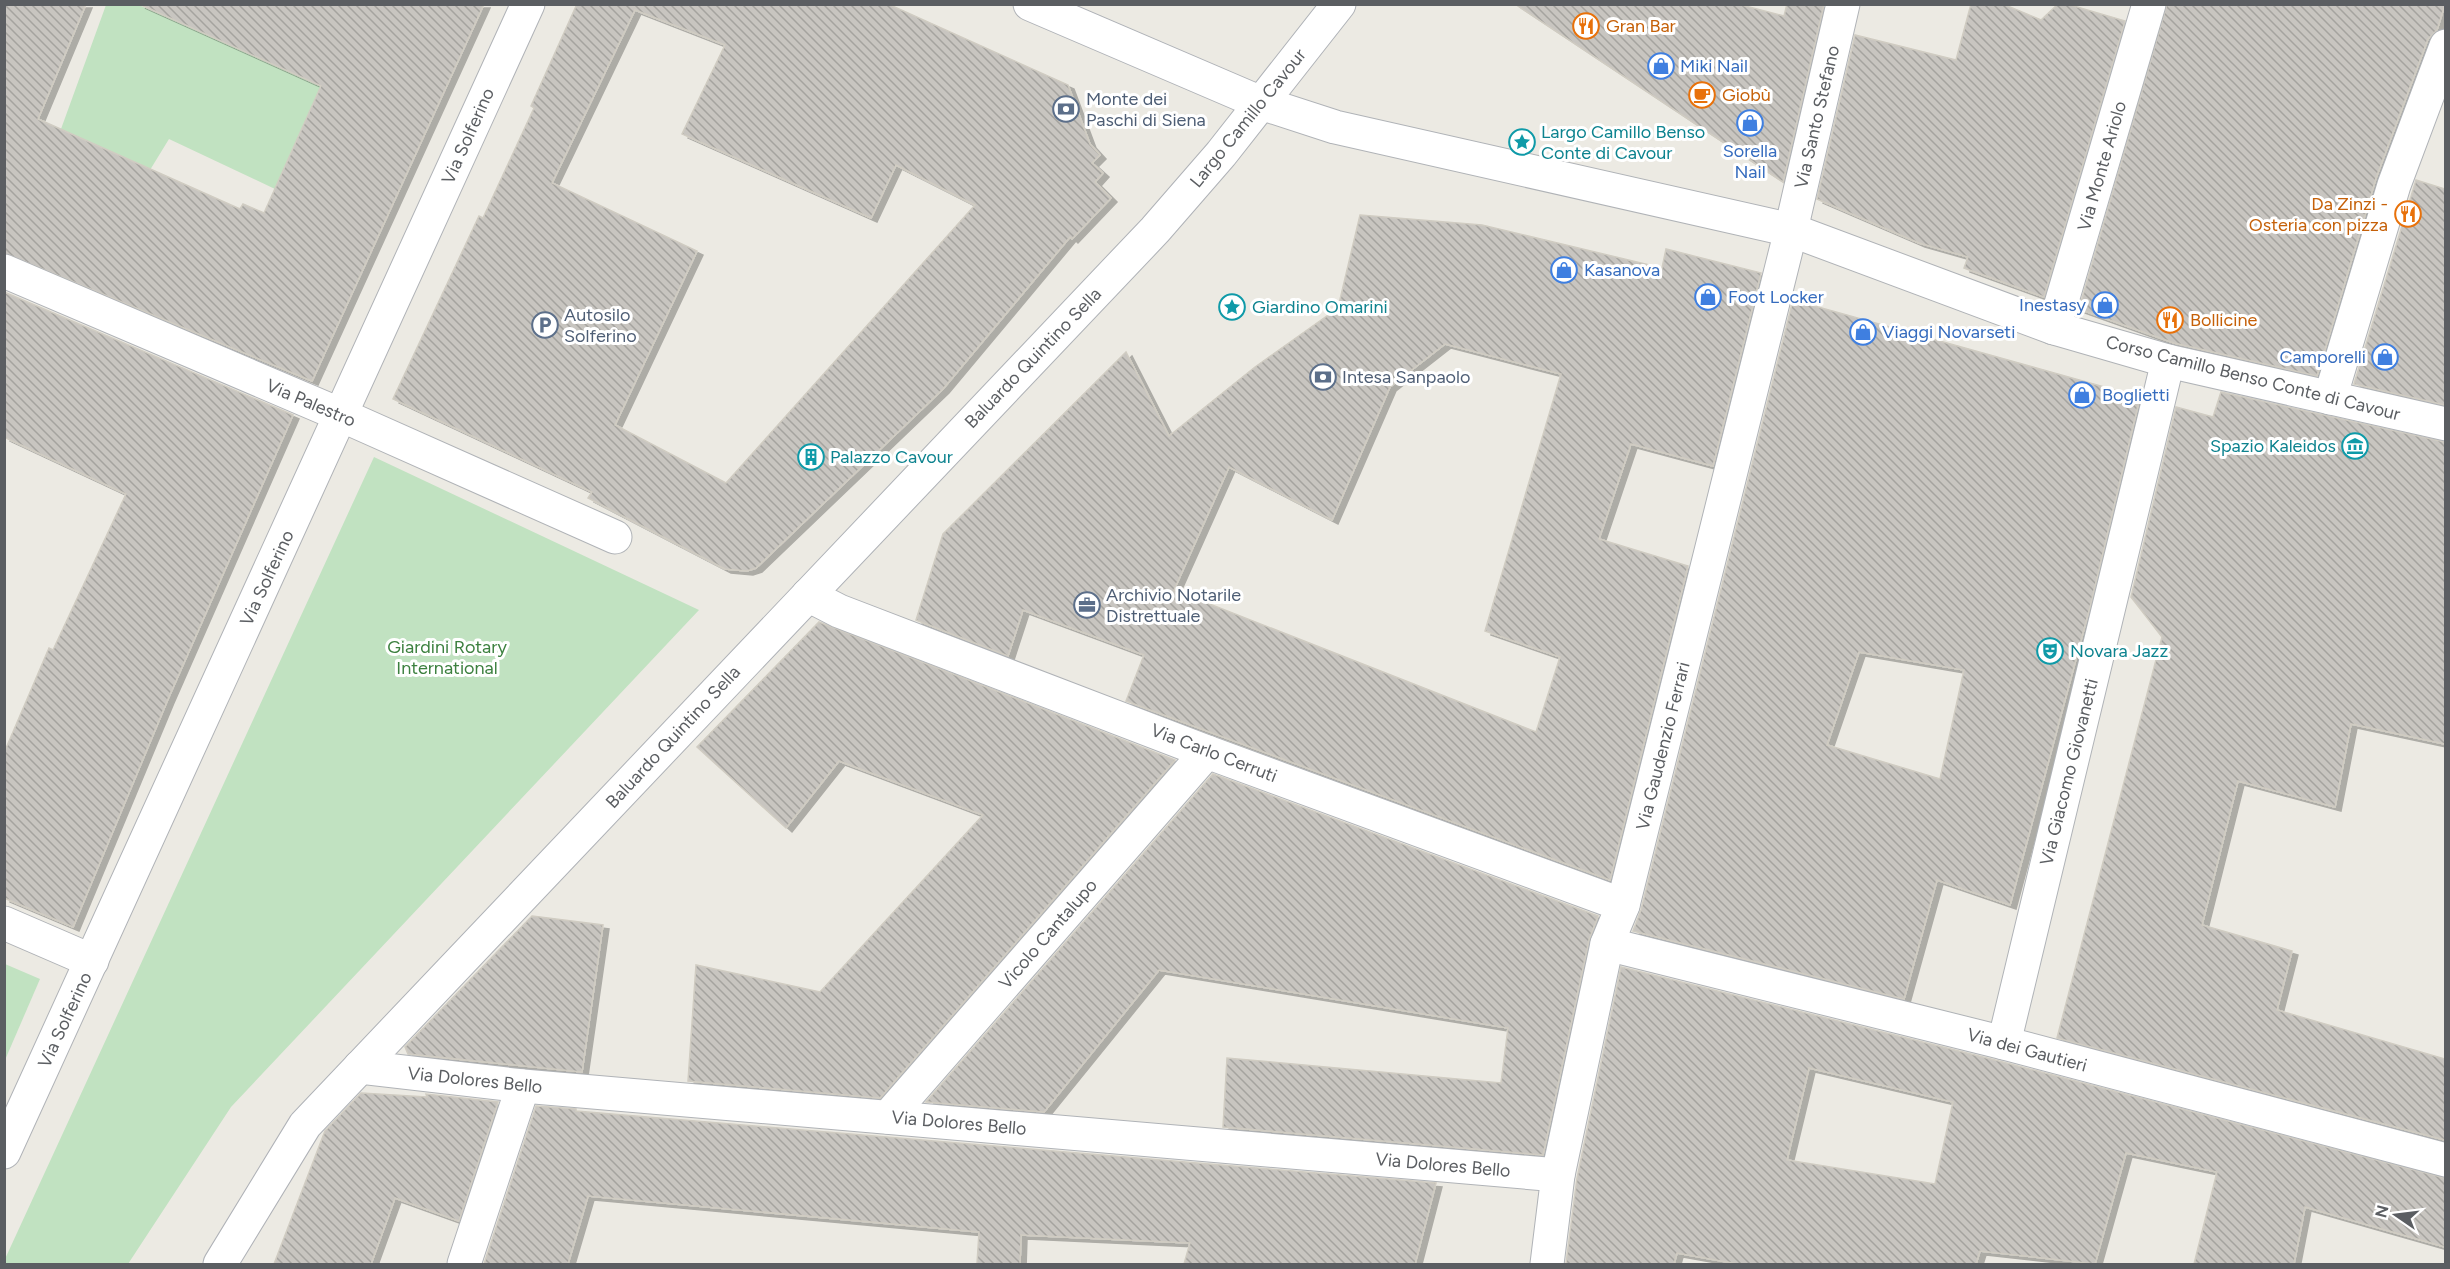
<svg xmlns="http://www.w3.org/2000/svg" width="2450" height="1269" viewBox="0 0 2450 1269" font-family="Figtree,sans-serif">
  <defs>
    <pattern id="building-back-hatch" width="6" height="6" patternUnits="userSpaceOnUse" patternTransform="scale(1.5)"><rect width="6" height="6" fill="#c8c5c0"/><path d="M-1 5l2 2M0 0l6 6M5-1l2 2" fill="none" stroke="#a5a39f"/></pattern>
    <filter id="shadow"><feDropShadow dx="6" dy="4" stdDeviation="0" flood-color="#0004"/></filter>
  </defs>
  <rect width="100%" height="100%" fill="#eceae3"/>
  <g fill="#c1e2c1">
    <polygon points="106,5 139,5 321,86 275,189 169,139 150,170 61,129"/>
    <polygon points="374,457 699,610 231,1107 128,1264 5,1264 5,1259"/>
    <polygon points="5,964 40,979 5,1060"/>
  </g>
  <g fill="url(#building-back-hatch)" stroke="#d0ccc2" stroke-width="1.5" fill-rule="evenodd" filter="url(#shadow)">
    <polygon points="4,4 86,4 38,119 240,209 243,204 264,213 321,86 139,4 484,4 312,381 4,253"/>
    <path d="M 577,4 L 888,4 L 1068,85 L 1090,144 L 1100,155 L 1092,163 L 1103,173 L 1095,182 L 1111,198 L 1072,239 L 1070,237 L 943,389 L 756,568 L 747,571 L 725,569 L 588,498 L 592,492 L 393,399 L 479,216 L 483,218 L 534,108 L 531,106 ZM 635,10 L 725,45 L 682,134 L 871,218 L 896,165 L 975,205 L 726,483 L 615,425 L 697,251 L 552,183 Z"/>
    <polygon points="1515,4 1738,4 1784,16 1787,4 1824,4 1783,182"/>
    <polygon points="1971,4 2003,4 2041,20 2058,4 2067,4 2125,21 2044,297 1964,268 1968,257 1919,243 1817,199 1855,35 1956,60"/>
    <polygon points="2167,4 2445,4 2437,30 2428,39 2376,178 2317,376 2174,343 2079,309"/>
    <polygon points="2416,180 2445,189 2445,405 2354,384"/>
    <path d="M 1360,215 L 1482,225 L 1662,268 L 1666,249 L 1761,273 L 1713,466 L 1631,444 L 1599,539 L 1688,566 L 1610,880 L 1126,701 L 1144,655 L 1023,610 L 1008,656 L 916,620 L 943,534 L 1126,352 L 1169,436 L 1255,367 L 1338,308 ZM 1445,344 L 1561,374 L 1485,631 L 1560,657 L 1536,732 L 1174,590 L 1229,467 L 1332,520 L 1390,387 Z"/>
    <polygon points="4,292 293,415 168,699 73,927 4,898 4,753 49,648 53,650 126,494 4,437"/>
    <path d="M 1793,300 L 2140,397 L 2091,603 L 2010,905 L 1937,880 L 1904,999 L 1633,931 L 1641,910 ZM 1859,652 L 1964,670 L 1940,779 L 1827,745 Z"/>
    <polygon points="2221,392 2445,442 2445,744 2351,724 2335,807 2238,781 2202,925 2292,951 2277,1010 2445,1059 2445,1140 2057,1038 2162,637 2131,597 2176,407 2213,417"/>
    <polygon points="819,622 1175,760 880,1098 688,1081 696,965 820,992 983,815 839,761 786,828 697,747"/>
    <polygon points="1213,774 1598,916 1589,940 1543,1155 1223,1127 1227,1058 1501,1083 1508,1028 1159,970 1044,1112 926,1102"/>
    <polygon points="532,916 603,925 582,1072 408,1054 405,1047"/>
    <path d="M 1621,967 L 1999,1061 L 2445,1178 L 2445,1247 L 2305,1207 L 2294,1264 L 2194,1264 L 2217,1172 L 2126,1153 L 2095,1264 L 1980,1251 L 1976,1264 L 1738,1264 L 1677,1253 L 1674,1264 L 1566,1264 L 1577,1178 ZM 1809,1068 L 1953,1102 L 1935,1184 L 1787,1160 Z"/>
    <polygon points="361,1093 427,1097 426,1094 498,1102 459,1221 395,1198 371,1264 274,1264 325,1131"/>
    <polygon points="536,1106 576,1109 576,1111 1436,1183 1415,1264 1184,1264 1190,1243 1021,1235 1020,1264 977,1264 979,1232 588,1196 568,1264 484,1264"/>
  </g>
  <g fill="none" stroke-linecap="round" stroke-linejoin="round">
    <g stroke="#b0b3b7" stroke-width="35">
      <g id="street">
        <polyline points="1261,103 1335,127 1791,230 2054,328 2168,361 2446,424"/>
        <polyline points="4,271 341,415 615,537"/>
        <polyline points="2054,328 2149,4"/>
        <polyline points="2330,398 2394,185 2446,46"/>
        <polyline points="808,595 839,611 1207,752 1623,905"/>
        <polyline points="4,923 92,961"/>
        <polyline points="1607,944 2004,1043 2446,1160"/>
        <polyline points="2004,1043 2168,361"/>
        <polyline points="360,1067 523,1086 1558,1175"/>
        <polyline points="888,1117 1207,752"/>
        <polyline points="4,1152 528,4"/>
        <polyline points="464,1264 523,1086"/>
        <polyline points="1547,1264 1558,1175 1607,944 1623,905 1791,230 1843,4"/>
      </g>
    </g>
    <g stroke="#afb2b7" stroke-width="35">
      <g id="secondary">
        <polyline points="1030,4 1261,103"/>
        <polyline points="220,1264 305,1125 1155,230 1221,154 1339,4"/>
      </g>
    </g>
    <use href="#street" stroke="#fff" stroke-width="33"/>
    <use href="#secondary" stroke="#fff" stroke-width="33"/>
  </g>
  <defs>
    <g id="restaurant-ring" transform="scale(1.35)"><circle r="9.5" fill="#fff" stroke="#e8710a" stroke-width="1.5"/><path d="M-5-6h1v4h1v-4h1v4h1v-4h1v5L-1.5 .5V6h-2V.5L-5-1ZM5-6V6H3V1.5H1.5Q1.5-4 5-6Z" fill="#e8710a"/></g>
    <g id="shop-ring" transform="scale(1.35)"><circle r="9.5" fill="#fff" stroke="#3f7fe0" stroke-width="1.5"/><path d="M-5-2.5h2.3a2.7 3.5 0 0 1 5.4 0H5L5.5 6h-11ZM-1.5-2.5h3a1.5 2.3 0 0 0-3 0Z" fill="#3f7fe0"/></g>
    <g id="cafe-ring" transform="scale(1.35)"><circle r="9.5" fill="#fff" stroke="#e8710a" stroke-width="1.5"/><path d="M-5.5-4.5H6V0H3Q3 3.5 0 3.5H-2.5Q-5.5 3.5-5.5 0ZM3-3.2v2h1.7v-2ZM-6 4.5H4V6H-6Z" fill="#e8710a"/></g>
    <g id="bank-ring" transform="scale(1.35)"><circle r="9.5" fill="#fff" stroke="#5c6f8a" stroke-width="1.5"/><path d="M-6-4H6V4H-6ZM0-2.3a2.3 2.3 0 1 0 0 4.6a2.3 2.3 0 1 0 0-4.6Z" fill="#5c6f8a"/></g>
    <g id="sight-ring" transform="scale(1.35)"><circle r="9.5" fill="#fff" stroke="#0f9aa8" stroke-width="1.5"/><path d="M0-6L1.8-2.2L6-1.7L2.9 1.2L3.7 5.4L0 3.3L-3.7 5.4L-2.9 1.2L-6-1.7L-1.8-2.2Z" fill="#0f9aa8"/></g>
    <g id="parking-ring" transform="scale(1.35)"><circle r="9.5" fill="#fff" stroke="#5c6f8a" stroke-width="1.5"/><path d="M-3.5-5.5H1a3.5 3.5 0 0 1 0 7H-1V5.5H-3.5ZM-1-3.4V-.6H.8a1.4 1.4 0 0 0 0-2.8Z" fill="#5c6f8a"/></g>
    <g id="museum-ring" transform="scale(1.35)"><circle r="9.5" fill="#fff" stroke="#0f9aa8" stroke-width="1.5"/><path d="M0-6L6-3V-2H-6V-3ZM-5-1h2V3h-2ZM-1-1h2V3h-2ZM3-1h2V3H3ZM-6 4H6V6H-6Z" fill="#0f9aa8"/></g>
    <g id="building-ring" transform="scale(1.35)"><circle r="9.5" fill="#fff" stroke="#0f9aa8" stroke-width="1.5"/><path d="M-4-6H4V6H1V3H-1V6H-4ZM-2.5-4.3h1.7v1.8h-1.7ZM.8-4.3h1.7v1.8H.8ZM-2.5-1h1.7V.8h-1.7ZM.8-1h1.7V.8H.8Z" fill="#0f9aa8"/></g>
    <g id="office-ring" transform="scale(1.35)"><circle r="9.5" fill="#fff" stroke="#5c6f8a" stroke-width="1.5"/><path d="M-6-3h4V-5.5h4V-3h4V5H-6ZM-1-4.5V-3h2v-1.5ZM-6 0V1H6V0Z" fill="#5c6f8a"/></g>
    <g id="theatre-ring" transform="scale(1.35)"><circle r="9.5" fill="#fff" stroke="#0f9aa8" stroke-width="1.5"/><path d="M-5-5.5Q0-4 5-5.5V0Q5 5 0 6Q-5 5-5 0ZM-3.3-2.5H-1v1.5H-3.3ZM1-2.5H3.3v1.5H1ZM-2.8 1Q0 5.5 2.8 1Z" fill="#0f9aa8"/></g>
  </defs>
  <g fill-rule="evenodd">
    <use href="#restaurant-ring" x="1586" y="26"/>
    <use href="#shop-ring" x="1661" y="66"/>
    <use href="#cafe-ring" x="1702" y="95"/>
    <use href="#bank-ring" x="1066" y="109"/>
    <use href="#shop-ring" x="1750" y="123"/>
    <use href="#sight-ring" x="1522" y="142"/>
    <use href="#restaurant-ring" x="2408" y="214"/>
    <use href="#shop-ring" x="1564" y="270"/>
    <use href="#shop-ring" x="1708" y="297"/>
    <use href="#shop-ring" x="2105" y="305"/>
    <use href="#sight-ring" x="1232" y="307"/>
    <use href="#restaurant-ring" x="2170" y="320"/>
    <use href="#parking-ring" x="545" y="325"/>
    <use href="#shop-ring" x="1863" y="332"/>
    <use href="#shop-ring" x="2385" y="357"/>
    <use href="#bank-ring" x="1323" y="377"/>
    <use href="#shop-ring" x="2082" y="395"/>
    <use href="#museum-ring" x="2355" y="446"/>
    <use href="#building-ring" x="811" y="457"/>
    <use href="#office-ring" x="1087" y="605"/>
    <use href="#theatre-ring" x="2050" y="651"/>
  </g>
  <g text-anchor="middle" stroke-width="6" stroke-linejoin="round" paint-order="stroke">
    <g font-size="18" fill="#c56008" stroke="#fff" text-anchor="start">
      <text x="1606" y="32">Gran Bar</text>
      <text x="1722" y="101">Giobù</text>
      <text x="2388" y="210" text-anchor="end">Da Zinzi -<tspan x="2388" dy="21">Osteria con pizza</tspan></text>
      <text x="2190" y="326">Bollicine</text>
    </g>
    <g font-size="18" fill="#366cbe" stroke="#fff" text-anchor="start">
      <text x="1680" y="72">Miki Nail</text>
      <text x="1750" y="157" text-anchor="middle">Sorella<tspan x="1750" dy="21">Nail</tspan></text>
      <text x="1584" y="276">Kasanova</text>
      <text x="1728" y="303">Foot Locker</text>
      <text x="2086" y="311" text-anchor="end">Inestasy</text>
      <text x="1882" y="338">Viaggi Novarseti</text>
      <text x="2366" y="363" text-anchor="end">Camporelli</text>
      <text x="2102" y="401">Boglietti</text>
    </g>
    <g font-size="18" fill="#4e5e75" stroke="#fff" text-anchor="start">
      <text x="1086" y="105">Monte dei<tspan x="1086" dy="21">Paschi di Siena</tspan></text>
      <text x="564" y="321">Autosilo<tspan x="564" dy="21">Solferino</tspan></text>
      <text x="1342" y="383">Intesa Sanpaolo</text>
      <text x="1106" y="601">Archivio Notarile<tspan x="1106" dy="21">Distrettuale</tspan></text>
    </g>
    <g font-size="18" fill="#5b5e62" stroke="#fff">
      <text transform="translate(1817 117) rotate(-77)" y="6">Via Santo Stefano</text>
      <text transform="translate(1248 118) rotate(-51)" y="6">Largo Camillo Cavour</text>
      <text transform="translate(468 136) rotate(-66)" y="6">Via Solferino</text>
      <text transform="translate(2102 166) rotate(-74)" y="6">Via Monte Ariolo</text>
      <text transform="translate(1033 358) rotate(-46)" y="6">Baluardo Quintino Sella</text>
      <text transform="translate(2253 378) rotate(14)" y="6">Corso Camillo Benso Conte di Cavour</text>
      <text transform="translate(311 403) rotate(23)" y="6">Via Palestro</text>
      <text transform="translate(267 578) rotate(-65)" y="6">Via Solferino</text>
      <text transform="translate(673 737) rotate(-47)" y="6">Baluardo Quintino Sella</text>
      <text transform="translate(1663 746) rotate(-76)" y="6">Via Gaudenzio Ferrari</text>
      <text transform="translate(1214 753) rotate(21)" y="6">Via Carlo Cerruti</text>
      <text transform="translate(2069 772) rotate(-76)" y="6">Via Giacomo Giovanetti</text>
      <text transform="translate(1048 934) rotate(-49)" y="6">Vicolo Cantalupo</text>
      <text transform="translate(65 1020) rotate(-65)" y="6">Via Solferino</text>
      <text transform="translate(2027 1050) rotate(15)" y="6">Via dei Gautieri</text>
      <text transform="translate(475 1080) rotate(6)" y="6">Via Dolores Bello</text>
      <text transform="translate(959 1123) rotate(5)" y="6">Via Dolores Bello</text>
      <text transform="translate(1443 1165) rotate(5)" y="6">Via Dolores Bello</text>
    </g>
    <g font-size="18" fill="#0d838f" stroke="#fff" text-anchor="start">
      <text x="1541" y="138">Largo Camillo Benso<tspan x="1541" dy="21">Conte di Cavour</tspan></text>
      <text x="1252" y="313">Giardino Omarini</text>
      <text x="2336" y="452" text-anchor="end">Spazio Kaleidos</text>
      <text x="830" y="463">Palazzo Cavour</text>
      <text x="2070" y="657">Novara Jazz</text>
    </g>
    <g font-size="18" fill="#3c803f" stroke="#fff">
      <text x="447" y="653">Giardini Rotary<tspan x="447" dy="21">International</tspan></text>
    </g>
  </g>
  <rect width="2450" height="1269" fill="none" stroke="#5b5e62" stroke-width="12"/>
  <g transform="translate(2396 1215) rotate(284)" stroke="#ffffff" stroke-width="4.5" paint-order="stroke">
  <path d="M0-4.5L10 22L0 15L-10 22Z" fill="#5b5e62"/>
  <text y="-9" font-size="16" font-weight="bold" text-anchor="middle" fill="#5b5e62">N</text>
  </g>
</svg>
